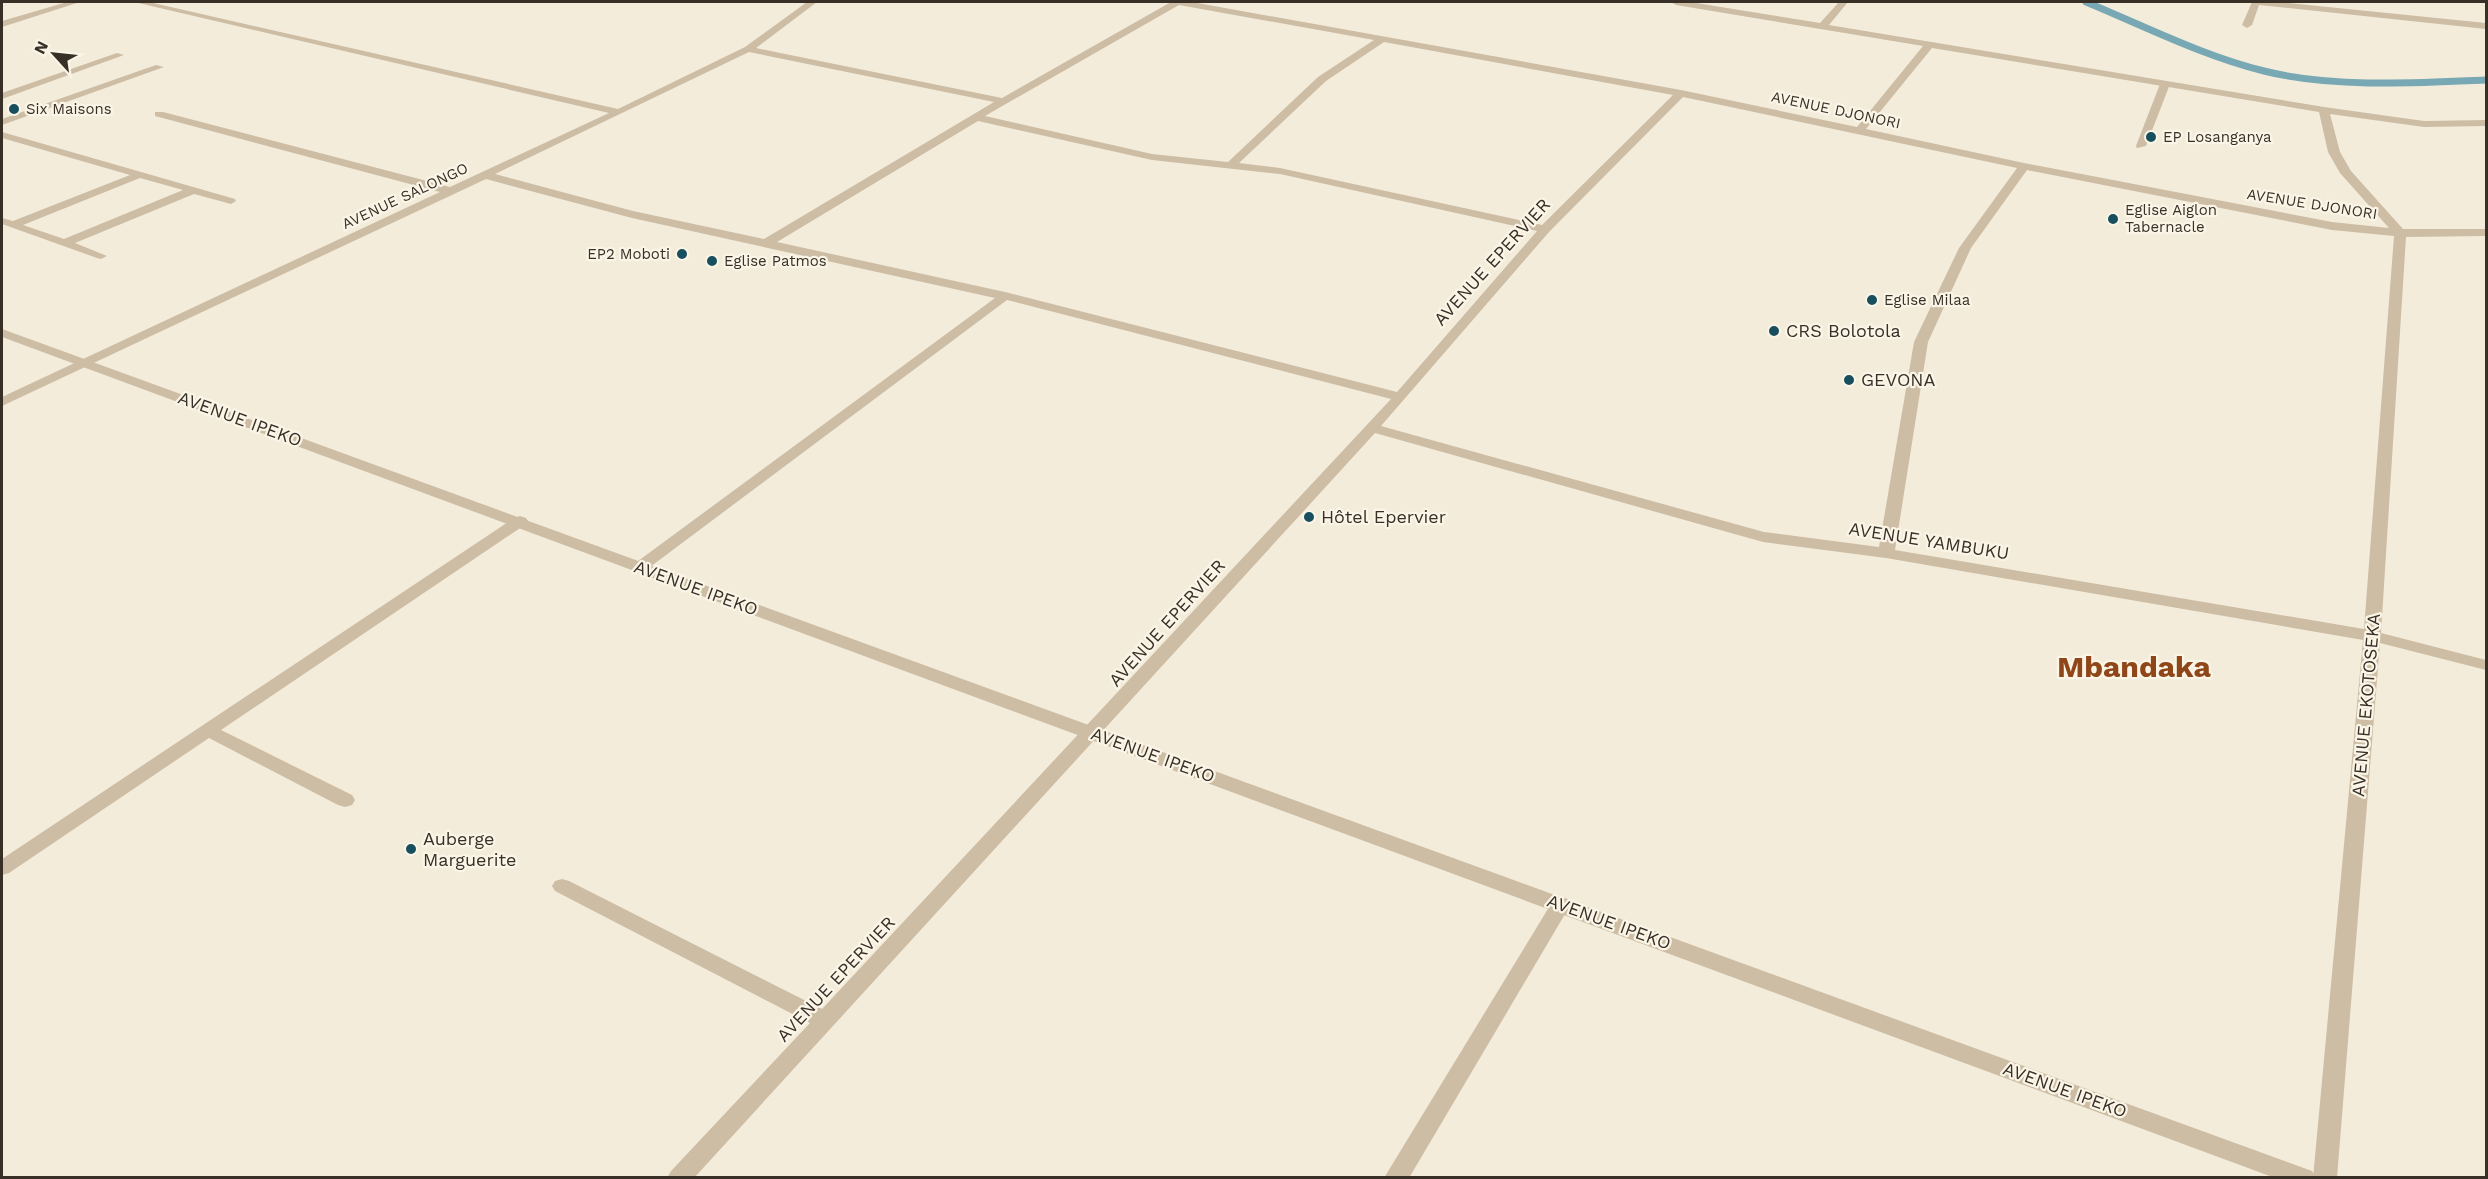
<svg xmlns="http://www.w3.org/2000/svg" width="2488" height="1179" viewBox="0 0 2488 1179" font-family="'Work Sans',sans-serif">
  <rect width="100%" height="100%" fill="#f4ecda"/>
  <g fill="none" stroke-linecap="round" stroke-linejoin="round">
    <path stroke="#77a8b4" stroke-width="7" d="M 2086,2 C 2144,26 2203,56 2264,71 C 2331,88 2417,83 2486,80"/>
    <g fill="#cdbda5" fill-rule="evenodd">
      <polygon points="117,53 124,55 2,99 2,93"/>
      <polygon points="156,65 164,67 2,125 2,119"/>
      <polygon points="2165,81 2170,84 2146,146 2137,148 2136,146 2160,84"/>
      <path d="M 2,132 L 235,199 L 236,201 L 231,204 L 194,194 L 75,243 L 107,256 L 101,259 L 97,258 L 2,224 L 2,218 L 13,221 L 130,175 L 2,138 ZM 140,178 L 183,190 L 64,239 L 23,225 Z"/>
    </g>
    <g fill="#cdbda5" fill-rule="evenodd">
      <polygon points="67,2 80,2 2,27 2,21"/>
      <path d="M 134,2 L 149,2 L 618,109 L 745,47 L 807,2 L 817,2 L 756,48 L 1002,98 L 1171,2 L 1192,2 L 1681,90 L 1857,127 L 1923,46 L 1676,5 L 1671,2 L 1690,2 L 1820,23 L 1839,2 L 1848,2 L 1829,25 L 2324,107 L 2424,121 L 2486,120 L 2486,126 L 2424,127 L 2330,114 L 2340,152 L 2351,171 L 2403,229 L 2486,229 L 2486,236 L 2406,237 L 2381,633 L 2486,660 L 2486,670 L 2380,643 L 2337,1178 L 2313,1178 L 2363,640 L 1886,558 L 1763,542 L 1375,433 L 694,1178 L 667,1178 L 671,1171 L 810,1023 L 555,891 L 552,886 L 555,881 L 562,879 L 569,881 L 822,1009 L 1391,399 L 1007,300 L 646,570 L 640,572 L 632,567 L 634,564 L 995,298 L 632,218 L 486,179 L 2,406 L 2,397 L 440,192 L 155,116 L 155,112 L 163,112 L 450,187 L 609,113 ZM 1179,5 L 1374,40 L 1318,77 L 1228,162 L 1152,154 L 985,116 ZM 1384,42 L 1673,95 L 1542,225 L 1280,168 L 1239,163 L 1326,81 ZM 1932,48 L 2319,112 L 2328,152 L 2340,173 L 2389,228 L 2332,222 L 2024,163 L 1866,129 ZM 749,52 L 994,102 L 764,239 L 633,211 L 495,174 ZM 1683,97 L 2017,168 L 1959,248 L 1914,342 L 1879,547 L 1764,532 L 1381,426 L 1549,232 ZM 978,121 L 1152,160 L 1280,174 L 1537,231 L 1397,392 L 1005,292 L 777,242 ZM 2027,170 L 2332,230 L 2394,236 L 2364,629 L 1895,550 L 1928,342 L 1971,248 Z"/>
      <polygon points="2252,2 2278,2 2486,23 2486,29 2259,5 2252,25 2247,28 2242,25"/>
      <polygon points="520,516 526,518 528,521 526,524 221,730 352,795 355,800 352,805 345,807 338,805 209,738 9,873 2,875 2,859 514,518"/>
      <polygon points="1561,897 1568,899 1571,904 1409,1178 1384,1178 1554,899"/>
    </g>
    <polygon fill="#cdbda5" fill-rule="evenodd" points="2,329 2312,1171 2316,1178 2275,1178 2,337"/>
  </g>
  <g fill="#184f5e" stroke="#fbf5e7" stroke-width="2">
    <circle cx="14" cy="109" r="6"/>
    <circle cx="2151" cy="137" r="6"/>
    <circle cx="2113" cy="219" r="6"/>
    <circle cx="682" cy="254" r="6"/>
    <circle cx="712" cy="261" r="6"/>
    <circle cx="1872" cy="300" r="6"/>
    <circle cx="1774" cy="331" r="6"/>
    <circle cx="1849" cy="380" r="6"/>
    <circle cx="1309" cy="517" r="6"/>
    <circle cx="411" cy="849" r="6"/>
  </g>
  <g text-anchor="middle" stroke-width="4.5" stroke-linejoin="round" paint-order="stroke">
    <g font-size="15" fill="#382f27" stroke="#fbf5e7" text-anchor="start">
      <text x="26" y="114">Six Maisons</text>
      <text x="2163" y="142">EP Losanganya</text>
      <text x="2125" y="215">Eglise Aiglon<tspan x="2125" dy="17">Tabernacle</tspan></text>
      <text x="670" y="259" text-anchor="end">EP2 Moboti</text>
      <text x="724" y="266">Eglise Patmos</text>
      <text x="1884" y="305">Eglise Milaa</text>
    </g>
    <g font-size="15" fill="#382f27" stroke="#fbf5e7">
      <text transform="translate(1836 110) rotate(12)" y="5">AVENUE DJONORI</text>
      <text transform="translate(405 196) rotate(-25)" y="5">AVENUE SALONGO</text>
      <text transform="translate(2312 204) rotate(9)" y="5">AVENUE DJONORI</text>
    </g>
    <g font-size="18" fill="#382f27" stroke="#fbf5e7">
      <text transform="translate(1492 262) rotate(-48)" y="6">AVENUE EPERVIER</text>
      <text transform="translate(240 419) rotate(20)" y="6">AVENUE IPEKO</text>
      <text transform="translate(1929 541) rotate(9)" y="6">AVENUE YAMBUKU</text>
      <text transform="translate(696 588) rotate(20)" y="6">AVENUE IPEKO</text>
      <text transform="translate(1167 623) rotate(-48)" y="6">AVENUE EPERVIER</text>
      <text transform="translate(2366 705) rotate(-85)" y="6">AVENUE EKOTOSEKA</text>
      <text transform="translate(1153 755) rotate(20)" y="6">AVENUE IPEKO</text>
      <text transform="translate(1609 922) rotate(20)" y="6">AVENUE IPEKO</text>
      <text transform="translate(836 979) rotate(-47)" y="6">AVENUE EPERVIER</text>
      <text transform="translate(2065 1090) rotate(20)" y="6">AVENUE IPEKO</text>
    </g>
    <g font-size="18" fill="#382f27" stroke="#fbf5e7" text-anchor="start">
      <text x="1786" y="337">CRS Bolotola</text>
      <text x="1861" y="386">GEVONA</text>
      <text x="1321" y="523">Hôtel Epervier</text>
      <text x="423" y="845">Auberge<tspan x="423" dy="21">Marguerite</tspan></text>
    </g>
    <g font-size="30" font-weight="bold" fill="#8f4618" stroke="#fbf5e7">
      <text x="2134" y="677">Mbandaka</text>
    </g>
  </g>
  <rect width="2488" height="1179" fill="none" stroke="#382f27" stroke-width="6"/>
  <g transform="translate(54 54) rotate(297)" stroke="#fbf5e7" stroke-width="4.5" paint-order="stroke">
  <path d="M0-4.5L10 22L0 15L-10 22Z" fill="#382f27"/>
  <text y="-9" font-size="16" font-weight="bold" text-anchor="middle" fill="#382f27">N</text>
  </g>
</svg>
